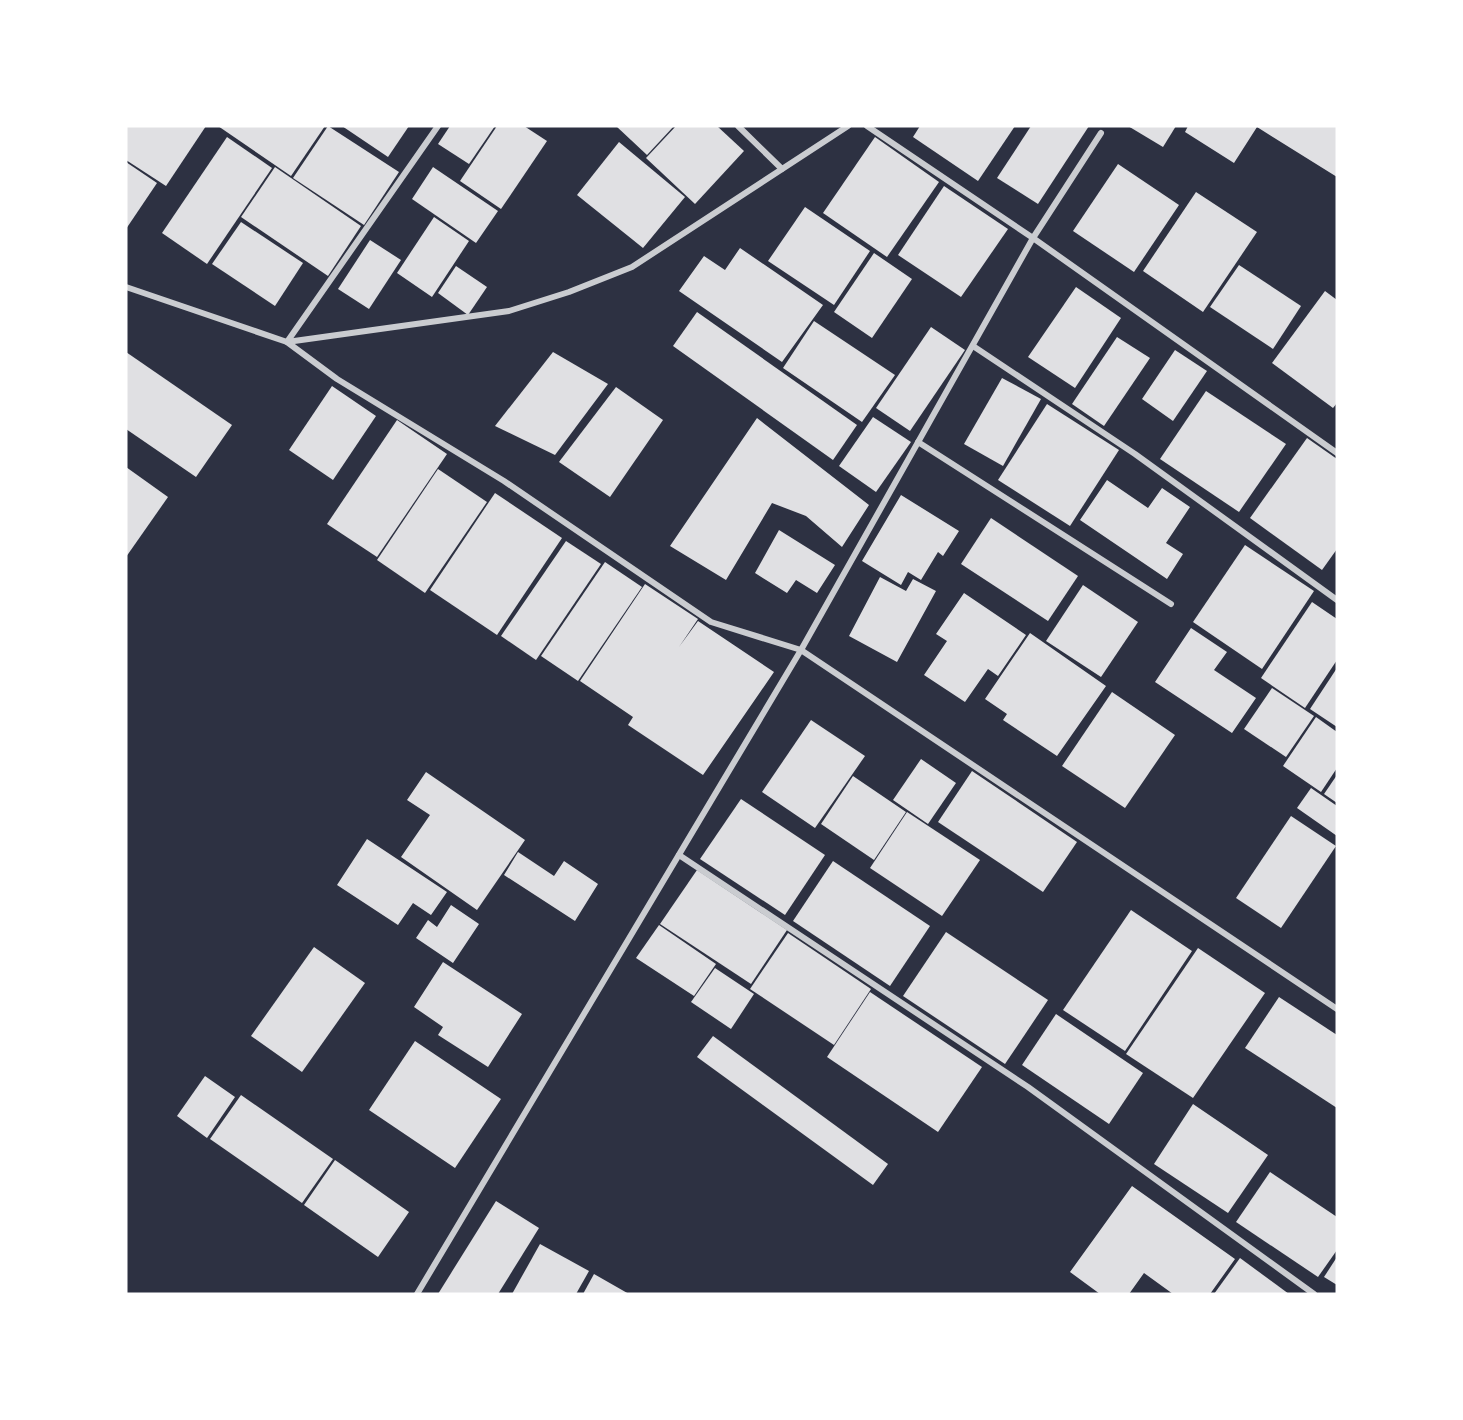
<svg xmlns="http://www.w3.org/2000/svg" width="1463" height="1420" viewBox="0 0 1463 1420" font-family="'Fira Sans',sans-serif">
  <rect width="100%" height="100%" fill="#2d3142"/>
  <g fill="#e0e0e3">
    <polygon points="126,126 206,126 166,186 126,160"/>
    <polygon points="218,126 325,126 291,176"/>
    <polygon points="328,126 399,172 364,225 293,178"/>
    <polygon points="342,126 409,126 388,157"/>
    <polygon points="450,126 495,126 469,164 438,144"/>
    <polygon points="497,126 524,126 547,141 501,209 460,181"/>
    <polygon points="616,126 674,126 647,155"/>
    <polygon points="676,126 717,126 744,151 695,204 646,158"/>
    <polygon points="920,126 1015,126 978,181 913,137"/>
    <polygon points="1031,126 1089,126 1038,204 997,178"/>
    <polygon points="1128,126 1176,126 1163,147"/>
    <polygon points="1188,126 1337,126 1337,177 1257,127 1234,163 1185,132"/>
    <polygon points="227,137 272,168 207,264 162,233"/>
    <polygon points="875,137 939,182 887,257 823,213"/>
    <polygon points="619,142 685,197 643,248 577,195"/>
    <polygon points="126,162 157,183 126,229"/>
    <polygon points="1118,164 1179,205 1134,272 1073,231"/>
    <polygon points="275,167 361,226 328,276 241,217"/>
    <polygon points="433,167 498,211 476,243 412,199"/>
    <polygon points="944,186 1008,229 961,297 898,255"/>
    <polygon points="1196,192 1257,232 1203,312 1143,271"/>
    <polygon points="805,207 870,251 834,305 768,261"/>
    <polygon points="434,217 469,241 432,297 397,273"/>
    <polygon points="241,222 303,263 275,306 212,264"/>
    <polygon points="370,240 401,260 369,309 338,289"/>
    <polygon points="740,248 823,305 782,362 679,291 704,256 725,270"/>
    <polygon points="874,253 912,279 872,338 834,312"/>
    <polygon points="1239,265 1301,306 1273,349 1210,307"/>
    <polygon points="456,266 487,287 468,315 438,293"/>
    <polygon points="1076,287 1121,318 1075,388 1028,357"/>
    <polygon points="1325,291 1337,300 1337,403 1333,408 1272,363"/>
    <polygon points="697,312 857,425 833,460 673,346"/>
    <polygon points="814,321 895,375 862,422 783,368"/>
    <polygon points="931,327 965,350 910,431 876,408"/>
    <polygon points="1117,337 1150,358 1104,426 1072,404"/>
    <polygon points="1175,350 1207,371 1173,421 1142,399"/>
    <polygon points="126,352 232,425 196,477 126,429"/>
    <polygon points="553,352 608,384 555,455 495,426"/>
    <polygon points="1002,378 1041,399 1003,466 964,444"/>
    <polygon points="332,386 376,416 333,480 289,450"/>
    <polygon points="616,387 663,420 610,497 559,462"/>
    <polygon points="1206,391 1286,444 1239,512 1160,459"/>
    <polygon points="1047,404 1119,450 1070,526 998,480"/>
    <polygon points="873,417 911,442 876,492 839,466"/>
    <polygon points="757,418 869,505 842,547 806,516 772,503 726,580 670,546"/>
    <polygon points="397,420 447,454 377,557 327,524"/>
    <polygon points="1307,438 1337,459 1337,549 1322,570 1250,518"/>
    <polygon points="126,467 168,497 126,557"/>
    <polygon points="438,469 487,502 425,593 377,560"/>
    <polygon points="1107,480 1148,508 1162,488 1190,507 1166,543 1183,554 1167,579 1080,520"/>
    <polygon points="495,493 562,538 497,635 430,590"/>
    <polygon points="901,495 959,531 943,556 938,552 921,580 908,572 901,585 862,561"/>
    <polygon points="991,518 1078,576 1048,621 961,564"/>
    <polygon points="779,530 835,565 817,593 796,580 787,593 755,573"/>
    <polygon points="566,541 601,564 536,660 501,636"/>
    <polygon points="1245,545 1314,591 1262,669 1193,622"/>
    <polygon points="605,562 642,587 578,681 541,656"/>
    <polygon points="880,577 906,591 913,579 936,591 897,662 849,636"/>
    <polygon points="645,584 698,619 679,647 698,621 774,672 703,775 628,725 633,717 580,681"/>
    <polygon points="1083,585 1138,622 1101,677 1046,641"/>
    <polygon points="964,593 1026,635 998,676 988,669 965,702 924,675 947,641 936,634"/>
    <polygon points="1312,602 1337,619 1337,660 1305,708 1261,678"/>
    <polygon points="1191,628 1227,652 1214,670 1256,698 1232,733 1155,682"/>
    <polygon points="1030,633 1106,686 1057,756 1003,720 1007,714 985,699"/>
    <polygon points="1337,668 1337,727 1310,709"/>
    <polygon points="1272,688 1314,716 1286,757 1244,729"/>
    <polygon points="1112,692 1175,735 1125,808 1062,766"/>
    <polygon points="1316,717 1337,732 1337,768 1321,792 1283,766"/>
    <polygon points="811,720 865,756 815,828 762,792"/>
    <polygon points="921,759 956,783 928,824 893,800"/>
    <polygon points="972,771 1077,842 1043,892 938,822"/>
    <polygon points="426,772 525,840 477,910 401,857 430,815 407,800"/>
    <polygon points="1337,775 1337,803 1324,794"/>
    <polygon points="853,776 906,812 874,860 821,824"/>
    <polygon points="1311,788 1337,806 1337,836 1297,808"/>
    <polygon points="741,799 825,855 785,915 700,859"/>
    <polygon points="907,812 980,860 942,916 870,868"/>
    <polygon points="1291,816 1336,846 1281,928 1236,898"/>
    <polygon points="367,839 447,892 431,915 413,903 398,925 337,885"/>
    <polygon points="518,852 554,876 564,861 598,884 575,921 504,875"/>
    <polygon points="833,861 930,926 890,986 793,921"/>
    <polygon points="697,870 787,930 751,984 660,924"/>
    <polygon points="451,905 479,924 453,963 416,938 428,920 437,927"/>
    <polygon points="1131,910 1192,951 1125,1051 1063,1010"/>
    <polygon points="659,925 716,964 694,996 636,958"/>
    <polygon points="946,932 1048,1000 1005,1064 903,996"/>
    <polygon points="788,933 871,989 834,1045 750,989"/>
    <polygon points="314,947 365,983 302,1072 251,1036"/>
    <polygon points="1198,948 1265,993 1193,1098 1126,1054"/>
    <polygon points="443,962 522,1014 488,1067 438,1035 443,1027 414,1007"/>
    <polygon points="715,968 754,994 731,1029 691,1002"/>
    <polygon points="870,992 982,1067 938,1132 827,1057"/>
    <polygon points="1279,997 1337,1035 1337,1108 1245,1048"/>
    <polygon points="1056,1014 1143,1073 1109,1124 1022,1065"/>
    <polygon points="713,1036 888,1164 873,1185 697,1057"/>
    <polygon points="415,1041 501,1099 455,1168 369,1110"/>
    <polygon points="205,1076 235,1097 207,1138 177,1116"/>
    <polygon points="241,1095 333,1159 302,1203 210,1139"/>
    <polygon points="1193,1104 1268,1155 1228,1213 1154,1164"/>
    <polygon points="335,1160 409,1212 378,1257 304,1205"/>
    <polygon points="1270,1172 1337,1217 1337,1250 1318,1277 1236,1222"/>
    <polygon points="1132,1186 1235,1259 1210,1294 1173,1294 1144,1273 1129,1294 1100,1294 1070,1272"/>
    <polygon points="496,1201 539,1228 498,1294 438,1294"/>
    <polygon points="540,1244 589,1271 576,1294 512,1294"/>
    <polygon points="1337,1257 1337,1285 1324,1277"/>
    <polygon points="1240,1258 1289,1294 1214,1294"/>
    <polygon points="594,1274 629,1294 583,1294"/>
  </g>
  <g fill="none" stroke-linecap="round" stroke-linejoin="round">
    <g stroke="#caccd0" stroke-width="6">
      <polyline points="438,126 287,342 337,379 504,481 711,622 801,650 1337,1009"/>
      <polyline points="738,126 782,169"/>
      <polyline points="867,126 1033,238 1337,453"/>
      <polyline points="126,287 287,342 509,311 569,292 632,267 848,126"/>
      <polyline points="973,346 1135,454 1337,600"/>
      <polyline points="918,442 1171,604"/>
      <polyline points="679,855 1028,1087 1314,1294"/>
      <polyline points="417,1294 801,650 1033,238 1101,133"/>
    </g>
  </g>
  <rect width="1463" height="1420" fill="none" stroke="#ffffff" stroke-width="255"/>
</svg>
